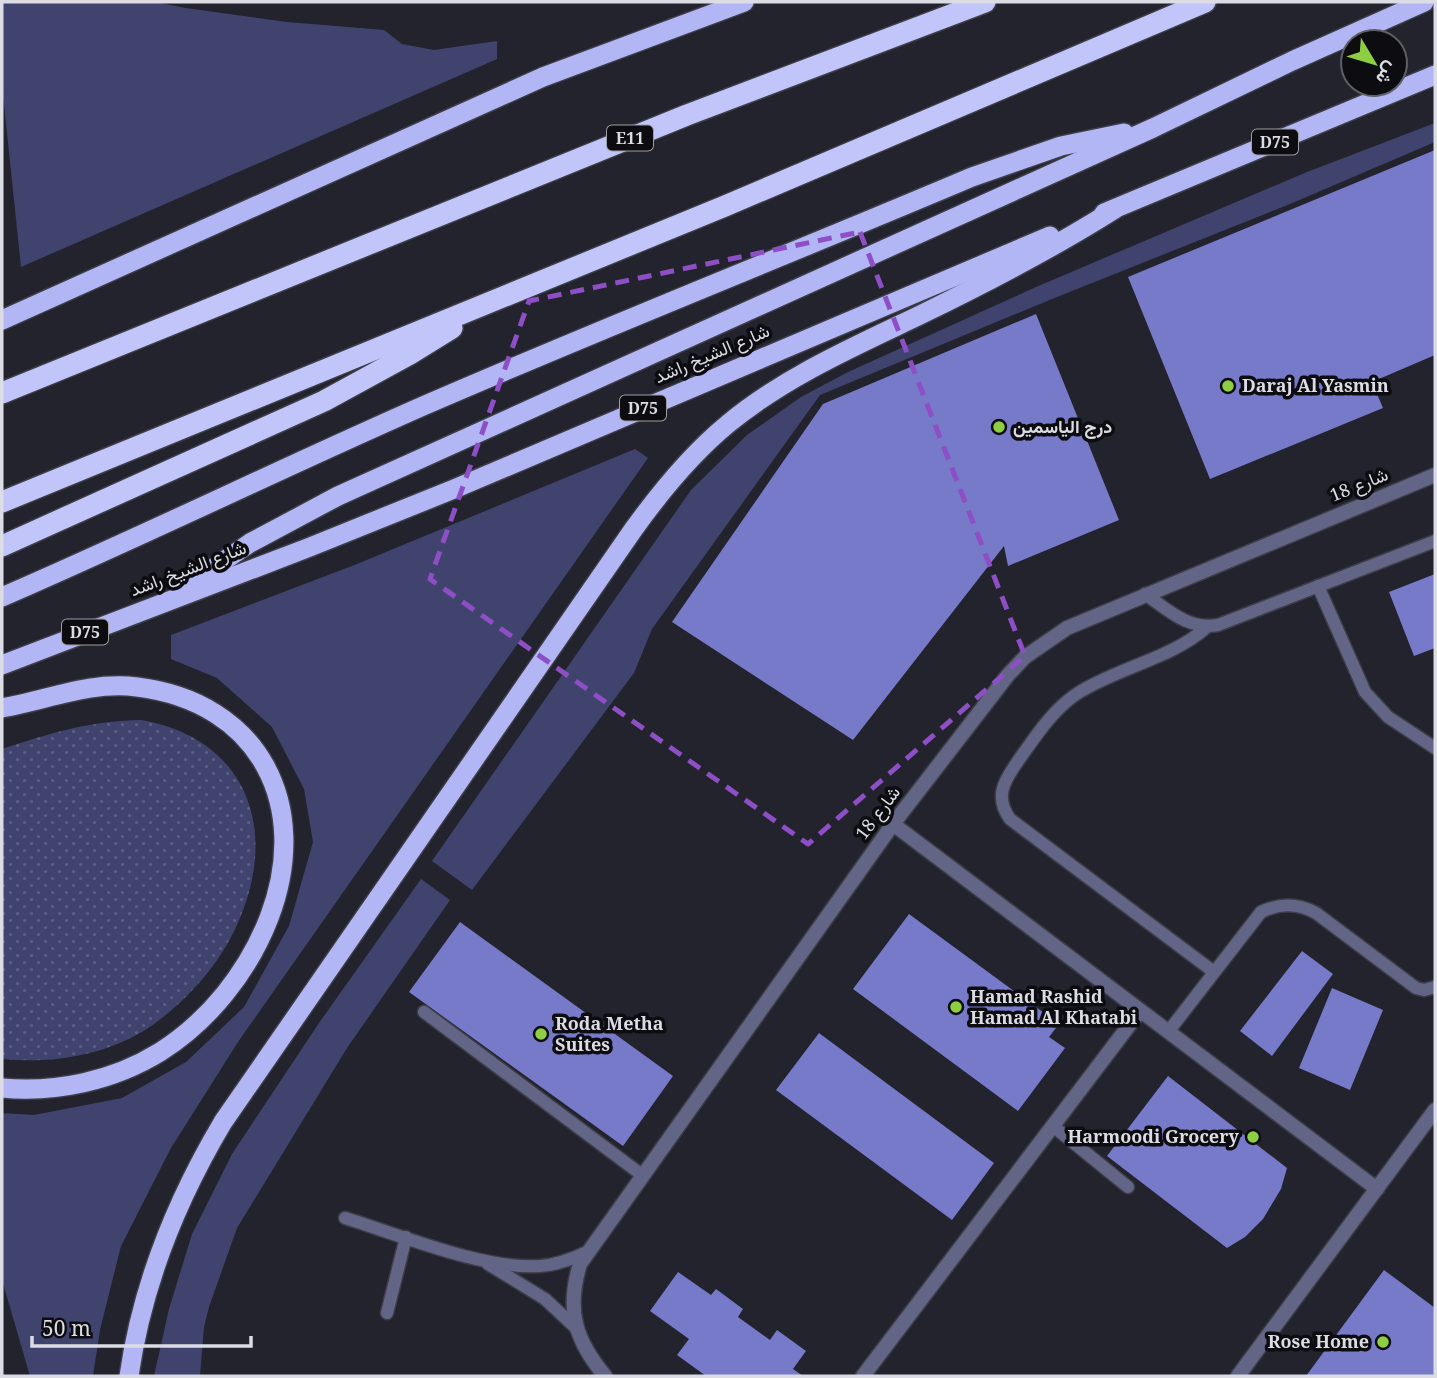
<svg xmlns="http://www.w3.org/2000/svg" width="1437" height="1378" viewBox="0 0 1437 1378" font-family="'Noto Serif',Vazirmatn,serif">
  <defs>
    <pattern id="garden-dots" width="8" height="8" patternUnits="userSpaceOnUse" patternTransform="scale(1.75)"><rect width="8" height="8" fill="#41436f"/><path d="M2 2h.1M6 6h.1" fill="none" stroke="#5c5e83" stroke-width="1.8" stroke-linecap="round"/></pattern>
  </defs>
  <rect width="100%" height="100%" fill="#22232d"/>
  <g fill="#41436f">
    <polygon points="2,2 155,2 186,8 287,22 384,30 402,44 434,50 497,41 497,59 21,267 2,85"/>
    <polygon points="1435,123 1435,142 1290,204 1052,299 820,395 652,629 634,673 472,890 432,861 691,490 747,435 801,397 848,372 1036,287 1307,172"/>
    <polygon points="635,449 648,458 238,1042 171,1148 121,1246 100,1330 93,1376 30,1376 2,1280 2,1113 34,1115 122,1098 186,1062 244,1007 289,926 313,842 304,789 272,727 217,678 171,659 171,635 357,564"/>
    <polygon points="421,879 450,900 347,1048 237,1228 209,1307 204,1327 200,1376 154,1376 169,1309 192,1234 232,1154 319,1023"/>
  </g>
  <path fill="url(#garden-dots)" d="M 141,720 C 250,739 280,834 236,927 C 218,966 188,999 154,1024 C 110,1055 55,1064 2,1059 L 2,749 C 51,733 88,721 141,720 Z"/>
  <g fill="#777ac9">
    <polygon points="1435,150 1435,355 1372,382 1383,408 1210,479 1128,277"/>
    <polygon points="1036,314 1119,520 1008,566 1004,546 853,740 672,622 823,404"/>
    <polygon points="1435,574 1435,648 1414,656 1389,592"/>
    <polygon points="909,914 1059,1024 1049,1037 1065,1048 1018,1111 853,989"/>
    <polygon points="460,922 673,1076 623,1146 409,992"/>
    <polygon points="1302,951 1333,974 1272,1056 1240,1031"/>
    <polygon points="1332,988 1383,1010 1350,1090 1299,1068"/>
    <polygon points="819,1033 994,1163 952,1220 776,1090"/>
    <polygon points="1168,1076 1287,1168 1281,1189 1263,1219 1245,1237 1227,1248 1107,1156"/>
    <polygon points="1384,1270 1435,1308 1435,1376 1306,1376"/>
    <polygon points="678,1272 711,1295 716,1289 743,1309 738,1317 770,1340 777,1330 806,1351 793,1369 803,1376 706,1376 677,1355 689,1339 650,1311"/>
  </g>
  <g fill="none" stroke-linecap="round" stroke-linejoin="round">
    <g stroke="#3c3d47" stroke-width="15">
      <g id="service">
        <polyline points="1318,586 1365,692 1388,717 1435,748"/>
        <path d="M 1145,594 C 1168,610 1188,630 1218,625 L 1435,541"/>
        <path d="M 1207,627 C 1171,659 1119,667 1078,693 C 1053,709 1035,737 1018,761 C 1004,781 994,797 1010,819 L 1214,972"/>
        <polyline points="424,1012 642,1175"/>
        <path d="M 1168,1032 L 1261,912 C 1280,903 1297,903 1316,913 L 1416,988 L 1424,990 L 1435,987"/>
        <polyline points="1053,1126 1128,1187"/>
        <path d="M 345,1218 C 400,1235 484,1270 540,1266 C 557,1265 572,1259 587,1252"/>
        <polyline points="488,1264 545,1299 575,1327"/>
        <polyline points="387,1313 406,1237"/>
      </g>
    </g>
    <g stroke="#3c3d47" stroke-width="17">
      <g id="minor">
        <polyline points="893,824 1377,1189"/>
        <path d="M 605,1376 C 575,1340 566,1310 580,1264 L 893,824 L 1008,675 L 1025,657 L 1067,628 L 1435,475"/>
        <polyline points="863,1376 1140,1011"/>
        <polyline points="1238,1376 1435,1110"/>
      </g>
    </g>
    <g stroke="#3c3d47" stroke-width="22">
      <g id="trunk">
        <polyline points="1104,213 1435,75"/>
        <polyline points="2,320 543,77 744,2"/>
        <polyline points="186,587 250,543 338,496 1153,128 1292,61 1424,2"/>
        <path d="M 2,597 C 143,536 282,468 423,406 C 605,327 790,254 972,177 L 1061,146 L 1124,133"/>
        <polyline points="2,665 310,547 454,489 1050,236"/>
        <path d="M 2,708 C 48,700 90,681 137,687 C 260,702 312,806 269,918 C 248,972 209,1021 160,1052 C 113,1081 56,1093 2,1088"/>
        <path d="M 129,1376 C 142,1285 176,1201 223,1122 L 633,530 C 661,491 691,454 729,423 C 785,377 853,347 918,316 C 986,283 1052,249 1115,209"/>
      </g>
    </g>
    <g stroke="#3c3d47" stroke-width="24">
      <g id="motorway">
        <polyline points="2,393 687,115 985,2"/>
        <polyline points="2,502 725,206 1205,2"/>
        <polyline points="2,546 324,401 410,354 452,328"/>
      </g>
    </g>
    <use href="#service" stroke="#636587" stroke-width="12"/>
    <use href="#minor" stroke="#636587" stroke-width="14"/>
    <use href="#trunk" stroke="#b2b6f4" stroke-width="19"/>
    <use href="#motorway" stroke="#c1c5f9" stroke-width="21"/>
  </g>
  <path fill="none" stroke="#8e4fc6" stroke-width="5" stroke-dasharray="14 9" stroke-linejoin="round" d="M 860,232 L 1025,656 L 808,844 L 430,579 L 529,301 Z"/>
  <g fill="#8ece43" stroke="#0c0c11" stroke-width="2.5">
    <circle cx="1228" cy="386" r="7"/>
    <circle cx="999" cy="427" r="7"/>
    <circle cx="956" cy="1007" r="7"/>
    <circle cx="541" cy="1034" r="7"/>
    <circle cx="1253" cy="1137" r="7"/>
    <circle cx="1383" cy="1342" r="7"/>
  </g>
  <g text-anchor="middle" stroke-width="7" stroke-linejoin="round" paint-order="stroke">
    <g fill="#0c0c11" stroke="#9e9ea5" stroke-width="2">
      <rect x="607" y="125.5" width="46" height="25" rx="5"/>
      <rect x="1252" y="129.5" width="46" height="25" rx="5"/>
      <rect x="620" y="395.5" width="46" height="25" rx="5"/>
      <rect x="62" y="619.5" width="46" height="25" rx="5"/>
    </g>
    <g font-size="16" font-weight="bold" fill="#dcdde4">
      <text x="630" y="144">E11</text>
      <text x="1275" y="148">D75</text>
      <text x="643" y="414">D75</text>
      <text x="85" y="638">D75</text>
    </g>
    <g font-size="18" fill="#dcdde4" stroke="#0c0c11">
      <text transform="translate(712 354) rotate(-23)" y="6">شارع الشيخ راشد</text>
      <text transform="translate(1359 485) rotate(-22)" y="6">شارع 18</text>
      <text transform="translate(188 569) rotate(-21)" y="6">شارع الشيخ راشد</text>
      <text transform="translate(878 813) rotate(-53)" y="6">شارع 18</text>
    </g>
    <g font-size="18" font-weight="bold" fill="#dcdde4" stroke="#0c0c11" text-anchor="start">
      <text x="1242" y="392">Daraj Al Yasmin</text>
      <text x="1013" y="433">درج الياسمين</text>
      <text x="970" y="1003">Hamad Rashid<tspan x="970" dy="21">Hamad Al Khatabi</tspan></text>
      <text x="555" y="1030">Roda Metha<tspan x="555" dy="21">Suites</tspan></text>
      <text x="1239" y="1143" text-anchor="end">Harmoodi Grocery</text>
      <text x="1369" y="1348" text-anchor="end">Rose Home</text>
    </g>
  </g>
  <rect width="1437" height="1378" fill="none" stroke="#dcdde4" stroke-width="7"/>
  <g transform="translate(1374 63) rotate(128)"><circle r="33" fill="#0c0c11" stroke="#5f6065" stroke-width="2"/>
  <path d="M0-5L12 26L0 18L-12 26Z" fill="#8ece43"/>
  <text y="-10" font-size="19" font-weight="bold" text-anchor="middle" fill="#dcdde4">ش</text>
  </g>
  <path d="M32 1336v10h219v-10" fill="none" stroke="#dcdde4" stroke-width="3.5"/>
  <text x="42" y="1336" font-size="21" fill="#dcdde4" stroke="#0c0c11" stroke-width="5" paint-order="stroke">50 m</text>
</svg>
